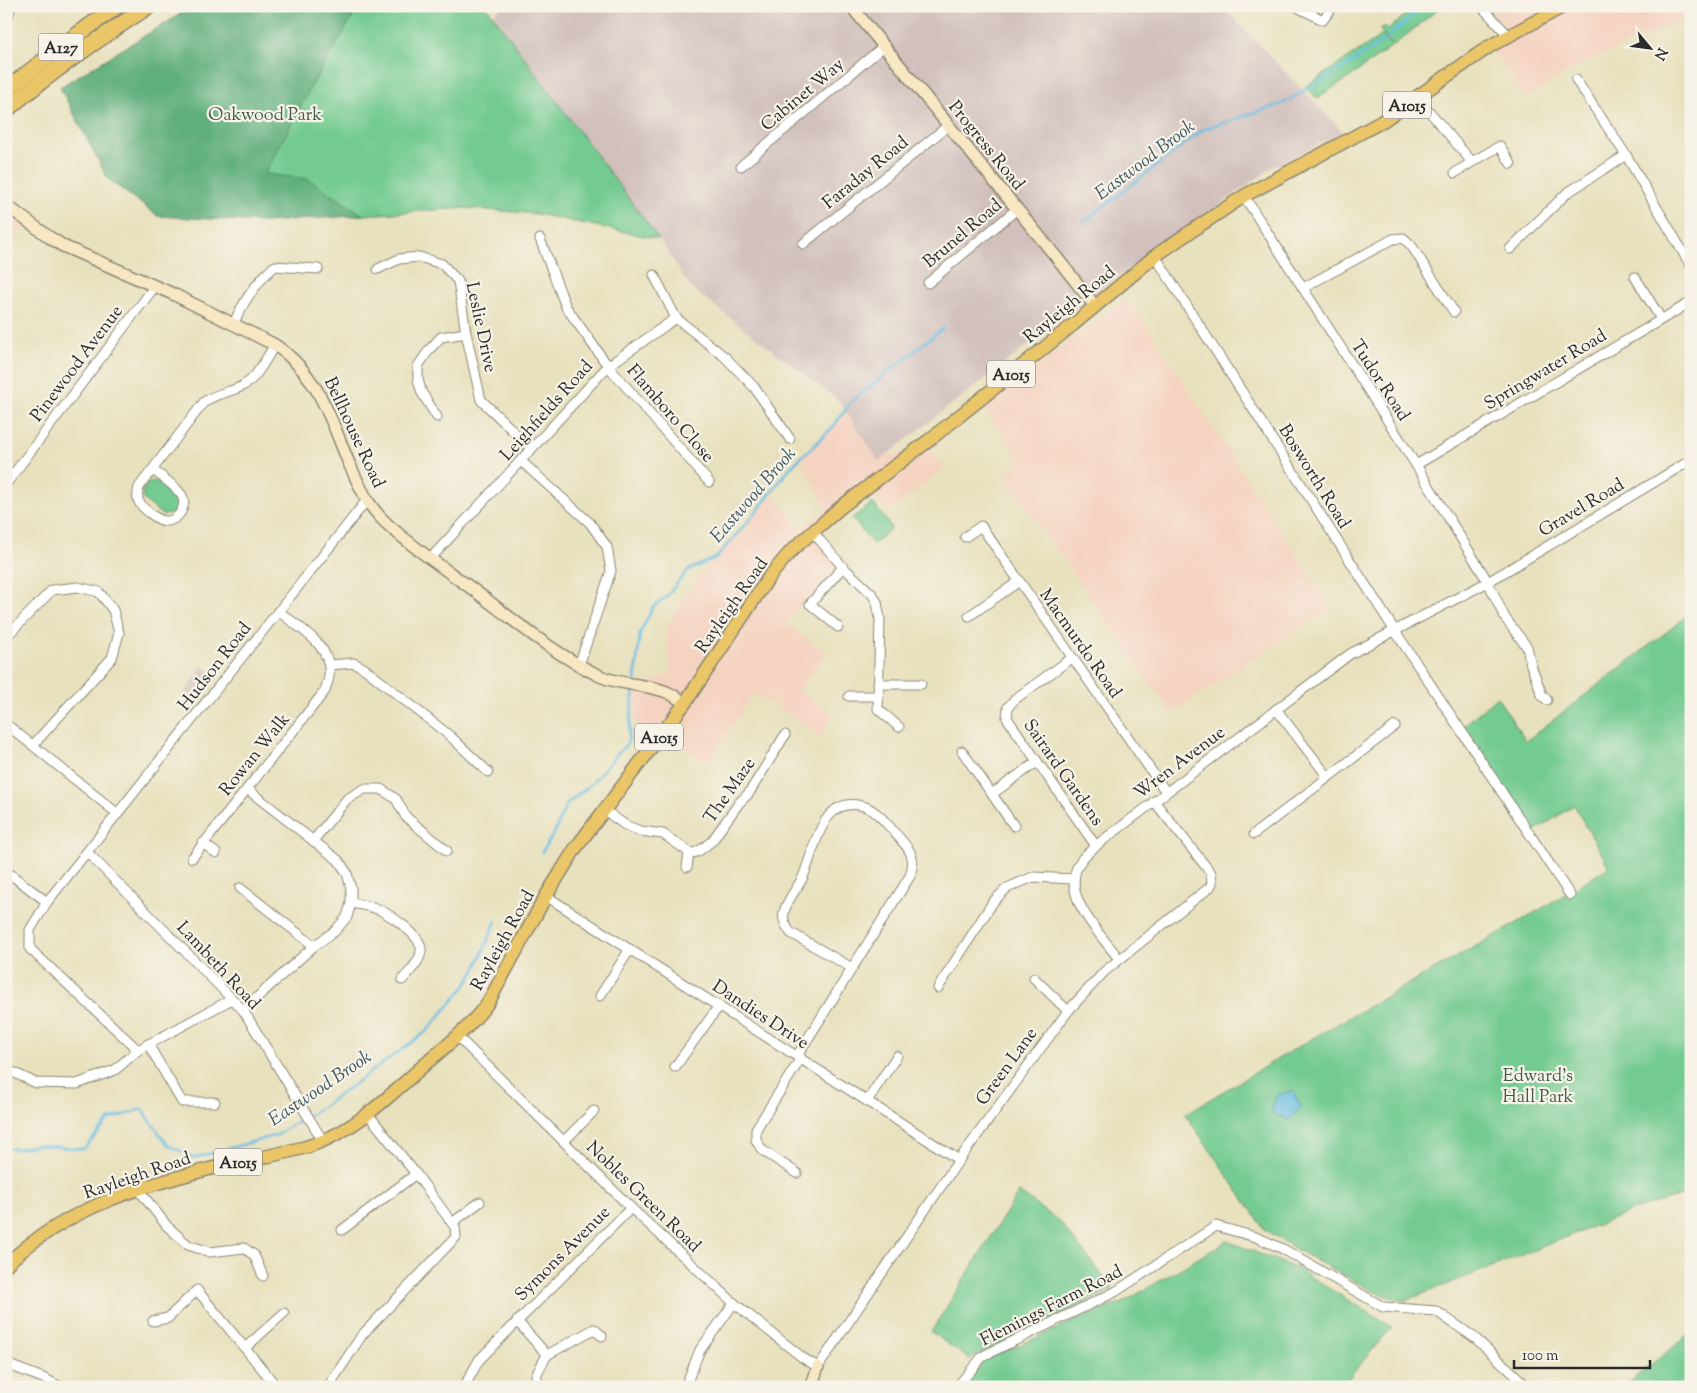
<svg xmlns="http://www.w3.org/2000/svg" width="1697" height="1393" viewBox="0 0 1697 1393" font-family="'Sorts Mill Goudy',serif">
  <rect width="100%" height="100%" fill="#f7f3e8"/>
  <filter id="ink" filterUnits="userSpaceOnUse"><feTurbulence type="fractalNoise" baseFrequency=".02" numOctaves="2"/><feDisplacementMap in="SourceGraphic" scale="10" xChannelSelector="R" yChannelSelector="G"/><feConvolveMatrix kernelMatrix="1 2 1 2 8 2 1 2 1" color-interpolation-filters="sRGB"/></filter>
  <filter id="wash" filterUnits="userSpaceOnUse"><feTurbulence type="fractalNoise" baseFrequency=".0096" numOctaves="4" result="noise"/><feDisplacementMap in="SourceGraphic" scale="20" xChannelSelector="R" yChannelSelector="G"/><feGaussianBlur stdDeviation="1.12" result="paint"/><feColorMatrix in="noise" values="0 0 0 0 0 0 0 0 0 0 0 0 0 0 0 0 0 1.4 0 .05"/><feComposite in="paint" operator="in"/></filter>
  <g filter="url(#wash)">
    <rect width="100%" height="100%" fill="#e8e1be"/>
    <g fill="#f5d3c1">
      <polygon points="1488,6 1691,6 1691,15 1622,47 1583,63 1525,99 1493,49 1513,35"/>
      <polygon points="6,213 24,225 6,248"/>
      <polygon points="1125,299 1150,331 1331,608 1171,713 1004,474 1021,461 982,406"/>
      <polygon points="847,414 879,461 886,456 930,447 944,468 888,513 872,493 818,537 840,561 786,623 826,654 799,691 832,716 820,736 776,706 753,694 706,764 670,736 635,723 635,690 671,673 665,628 700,574 773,495 801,530 827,509 800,459"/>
    </g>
    <g fill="#d1c0bc">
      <polygon points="502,6 1222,6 1343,132 1273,167 1095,293 879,461 838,400 691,288 659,239 493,15"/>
      <polygon points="202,666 212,673 207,679 205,678 189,699 183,694 200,673 198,672"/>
    </g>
    <g fill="#73cb91" stroke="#4f7b5e">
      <polygon points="194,6 486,6 659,239 537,214 465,208 265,222 158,216 108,179 60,87"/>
      <polygon points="1416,6 1442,6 1393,46 1380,30 1385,26 1388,30"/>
      <polygon points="1382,35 1392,46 1353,75 1317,98 1305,87"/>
      <path d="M 150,481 L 161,482 L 177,496 C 178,509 176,515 162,515 L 142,498 L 143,489 Z"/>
      <polygon points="873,503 892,528 873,544 852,518"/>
      <polygon points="1691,613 1691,1193 1643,1207 1405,1301 1379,1294 1299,1251 1265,1230 1185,1114 1320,1034 1526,918 1609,867 1574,805 1531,834 1461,728 1497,697 1526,741"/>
      <polygon points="1019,1192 1059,1221 1113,1289 969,1359 931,1332"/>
      <polygon points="1227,1241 1296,1268 1392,1327 1341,1387 962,1387 985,1360 1079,1319 1129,1299"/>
      <polygon points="1691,1333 1691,1387 1623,1387"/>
    </g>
    <polygon fill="#5eaf7b" stroke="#446d53" points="194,6 359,6 312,85 265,174 308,179 363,215 265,222 158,216 108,179 60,87"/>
    <polygon fill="#67bde4" stroke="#497488" points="1293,1091 1301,1107 1289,1120 1271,1112 1277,1095"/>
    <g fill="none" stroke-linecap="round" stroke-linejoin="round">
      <g stroke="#67bde4" stroke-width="2.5">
        <polyline points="1388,37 1424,6"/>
        <polyline points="1082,223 1204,129 1282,104 1351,63 1384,40"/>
        <polyline points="635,681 640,633 653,607 666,597 688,570 716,558 758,510 789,469 832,428 852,401 943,328"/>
        <polyline points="542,852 556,830 560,818 567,804 591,784 628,742 634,689"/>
        <polyline points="6,1148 17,1149 37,1145 84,1149 109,1120 142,1109 167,1144 194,1158 277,1135 327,1104 427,1031 466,985 475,970 496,921"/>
      </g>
    </g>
  </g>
  <g filter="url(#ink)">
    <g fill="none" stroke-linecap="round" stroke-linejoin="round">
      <g stroke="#8a8674" stroke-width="11">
        <g id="street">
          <polyline points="1481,6 1509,36"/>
          <polyline points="1690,6 1691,7"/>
          <polyline points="1299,8 1323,20 1333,6"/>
          <polyline points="6,22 11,6"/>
          <polyline points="1576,80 1626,155 1691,266"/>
          <polyline points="1418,98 1472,162 1500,146 1511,164"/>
          <polyline points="741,166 884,46"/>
          <polyline points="1455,173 1472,162"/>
          <polyline points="1244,196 1416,465 1488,582 1691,460"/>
          <polyline points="540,239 566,307 608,366 709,482"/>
          <polyline points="803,244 949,125"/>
          <polyline points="1510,249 1567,193 1626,155"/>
          <polyline points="1155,256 1395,631 1570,895"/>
          <polyline points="378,269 399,259 419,257 442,264 458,281 466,333 481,400 531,448"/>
          <polyline points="654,275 676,318"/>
          <polyline points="1635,277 1661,319"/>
          <polyline points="928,283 1017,209"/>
          <polyline points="1303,288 1393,239 1403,238 1411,245 1454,312"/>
          <path d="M 233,325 C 243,302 256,282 275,266 L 318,269"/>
          <polyline points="437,417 422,393 418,380 418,366 429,350 441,337 466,333"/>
          <polyline points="521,461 590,523 607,547 611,571 579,665"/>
          <polyline points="1416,465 1691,302"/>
          <path d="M 153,470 C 162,477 173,484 180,493 C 190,504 178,522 165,521 C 157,520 143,509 139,502 C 136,497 138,492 139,487 L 204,402 C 217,392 231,393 244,385 C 257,378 266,358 275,345"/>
          <polyline points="6,484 155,286"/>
          <polyline points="812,531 843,567 872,594 877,602 880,619 878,709 899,727"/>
          <polyline points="965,537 981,526 1166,792"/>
          <polyline points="430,559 608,366 676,318 725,357 754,387 790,439"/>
          <polyline points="969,616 1018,582"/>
          <polyline points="838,627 810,604 843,567"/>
          <polyline points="6,637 52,590 78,587 99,592 113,610 119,633 112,658 33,745"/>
          <polyline points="1072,658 1015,699 1008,707 1007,718 1096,846"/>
          <polyline points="329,665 354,663 365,669 450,736 488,772"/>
          <polyline points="878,684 921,684"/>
          <polyline points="849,696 878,696"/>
          <polyline points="1276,709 1328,777"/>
          <polyline points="6,724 118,814"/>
          <polyline points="962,751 1014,826"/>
          <polyline points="992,794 1037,762"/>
          <polyline points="604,810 625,825 640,831 663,834 689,852 693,853 699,851 712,841 739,803 749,793 785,735"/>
          <polyline points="1254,834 1395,726"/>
          <polyline points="313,841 347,799 364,789 381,789 396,799 406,817 447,851"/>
          <polyline points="203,843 216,853"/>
          <polyline points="88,853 243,1010 323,1141"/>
          <path d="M 192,858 L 325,691 C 326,686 329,680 329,676 C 333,645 298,627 278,611"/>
          <polyline points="687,867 689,852"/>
          <polyline points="6,871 47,902"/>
          <polyline points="240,888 314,946"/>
          <polyline points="546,896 959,1160"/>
          <path d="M 351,903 C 361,905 373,906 382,911 C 393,917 423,937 421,951 C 420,962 409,972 402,980"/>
          <path d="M 1119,959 C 1100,933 1055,891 1083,858 C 1094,846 1109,836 1122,826 L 1350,654 L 1488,582 L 1505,618 L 1527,647 L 1531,665 L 1542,695 L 1547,700"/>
          <polyline points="1034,978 1068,1011"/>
          <polyline points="938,988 993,902 1007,888 1033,877 1074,879"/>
          <polyline points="600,996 630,949"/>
          <polyline points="243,1010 314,946 335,931 347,917 351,903 351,889 347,873 338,860 247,789"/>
          <polyline points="457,1036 631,1208 734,1303 803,1358 818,1367 959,1160 1068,1011 1105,971 1210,887 1212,883 1211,873 1154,801"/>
          <polyline points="148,1044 182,1102 215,1102"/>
          <polyline points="138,1050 30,949 30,930 47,902 367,500"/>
          <path d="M 797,1056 L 910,876 C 917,856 909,848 895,833 C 886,823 877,810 863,806 C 820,794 815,852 802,879 C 796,890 787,900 784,912 C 782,920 786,927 791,933 L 852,968"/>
          <polyline points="675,1067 719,1006"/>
          <polyline points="6,1069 36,1083 77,1084 115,1070 138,1050 232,999"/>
          <polyline points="867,1101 897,1056"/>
          <polyline points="564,1141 594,1111"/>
          <polyline points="797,1173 762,1150 756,1140 756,1129 801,1058"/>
          <polyline points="138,1189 167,1226 188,1245 210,1252 244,1248 254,1255 263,1276"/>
          <polyline points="452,1223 480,1202"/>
          <polyline points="342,1230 416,1174"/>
          <polyline points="153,1321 168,1318 197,1290 277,1387"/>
          <polyline points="517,1321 547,1355 594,1329 602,1336"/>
          <polyline points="245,1348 284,1313"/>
          <polyline points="6,1364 43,1378 61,1387"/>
          <polyline points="328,1387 362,1335 456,1237 455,1227 416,1174 368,1114"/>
          <polyline points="464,1387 479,1360 631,1208"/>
          <polyline points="540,1387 536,1375 547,1355"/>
          <polyline points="685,1387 700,1350 734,1303"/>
          <polyline points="957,1387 983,1356 1115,1292 1216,1226 1256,1237 1283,1249 1383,1307 1436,1311 1475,1338 1528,1387"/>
        </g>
      </g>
      <g stroke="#8a8674" stroke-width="14">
        <g id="secondary">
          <polyline points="851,6 1057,258 1095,306"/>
          <path d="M 6,205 L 49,237 L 63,246 L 173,294 L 275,345 C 317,373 330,417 348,461 C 358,483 367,505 385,522 C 413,548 445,569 475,591 C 515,621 554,654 600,676 C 622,686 647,683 669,693 C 675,696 680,700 685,703"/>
          <polyline points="811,1387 818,1367"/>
        </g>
      </g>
      <g stroke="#8a8674" stroke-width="15">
        <path id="primary" d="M 6,1265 C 67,1205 153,1182 234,1163 C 261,1157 290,1153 315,1144 C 358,1128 389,1096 422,1067 C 446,1046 471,1027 489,1001 L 546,896 L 575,849 L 685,703 L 769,577 L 791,551 L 808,536 L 841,507 L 928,441 L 1074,324 L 1155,256 L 1187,234 L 1244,196 L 1381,122 L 1490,46 L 1564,6"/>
      </g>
      <g stroke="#8a8674" stroke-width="18">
        <g id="highway">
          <polyline points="6,90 69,41 117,6"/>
          <path d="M 6,110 C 51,72 99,38 149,6"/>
        </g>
      </g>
      <use href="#street" stroke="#fff" stroke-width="9"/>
      <use href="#secondary" stroke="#f7e8c3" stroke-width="11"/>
      <use href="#primary" stroke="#ebc669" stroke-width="12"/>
      <use href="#highway" stroke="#ebc669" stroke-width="15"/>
    </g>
  </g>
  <g text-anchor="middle" stroke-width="4.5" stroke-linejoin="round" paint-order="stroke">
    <g fill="#f7f3e8" stroke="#686764" stroke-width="1">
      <rect x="38.5" y="33.5" width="45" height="27" rx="4"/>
      <rect x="1383" y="91.5" width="48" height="27" rx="4"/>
      <rect x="987" y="360.5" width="48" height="27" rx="4"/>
      <rect x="635" y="723.5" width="48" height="27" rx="4"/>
      <rect x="214" y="1148.5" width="48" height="27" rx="4"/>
    </g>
    <g font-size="16" font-weight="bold" fill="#2b2b2b">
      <text x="61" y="53">A127</text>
      <text x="1407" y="111">A1015</text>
      <text x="1011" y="380">A1015</text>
      <text x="659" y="743">A1015</text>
      <text x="238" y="1168">A1015</text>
    </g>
    <g font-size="18" fill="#2b2b2b" stroke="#f7f3e8">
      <text transform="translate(802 94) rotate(-40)" y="6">Cabinet Way</text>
      <text transform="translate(987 145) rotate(51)" y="6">Progress Road</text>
      <text transform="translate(865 172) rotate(-39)" y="6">Faraday Road</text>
      <text transform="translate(962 233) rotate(-40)" y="6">Brunel Road</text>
      <text transform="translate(1069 304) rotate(-39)" y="6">Rayleigh Road</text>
      <text transform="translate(482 327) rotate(78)" y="6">Leslie Drive</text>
      <text transform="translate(76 363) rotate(-53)" y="6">Pinewood Avenue</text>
      <text transform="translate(1545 369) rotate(-31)" y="6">Springwater Road</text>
      <text transform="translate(1381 380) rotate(57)" y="6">Tudor Road</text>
      <text transform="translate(546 410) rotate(-48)" y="6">Leighfields Road</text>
      <text transform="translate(671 413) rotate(49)" y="6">Flamboro Close</text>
      <text transform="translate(355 432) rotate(65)" y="6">Bellhouse Road</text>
      <text transform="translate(1315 476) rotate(58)" y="6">Bosworth Road</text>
      <text transform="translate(1581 507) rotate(-31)" y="6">Gravel Road</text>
      <text transform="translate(731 605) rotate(-55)" y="6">Rayleigh Road</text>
      <text transform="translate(1081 643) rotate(55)" y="6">Macmurdo Road</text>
      <text transform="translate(214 666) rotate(-52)" y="6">Hudson Road</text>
      <text transform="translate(254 754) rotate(-51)" y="6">Rowan Walk</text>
      <text transform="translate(1179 762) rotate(-37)" y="6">Wren Avenue</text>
      <text transform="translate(1064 772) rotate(55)" y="6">Sairard Gardens</text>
      <text transform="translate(729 790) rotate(-55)" y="6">The Maze</text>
      <text transform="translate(502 940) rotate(-61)" y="6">Rayleigh Road</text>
      <text transform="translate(219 965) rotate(47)" y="6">Lambeth Road</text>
      <text transform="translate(761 1014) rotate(33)" y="6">Dandies Drive</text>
      <text transform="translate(1006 1066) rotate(-54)" y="6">Green Lane</text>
      <text transform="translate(137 1175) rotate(-19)" y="6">Rayleigh Road</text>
      <text transform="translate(644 1196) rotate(44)" y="6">Nobles Green Road</text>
      <text transform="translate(562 1253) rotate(-45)" y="6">Symons Avenue</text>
      <text transform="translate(1051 1305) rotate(-27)" y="6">Flemings Farm Road</text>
    </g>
    <g font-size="18" fill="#415b4a" stroke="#f7f3e8">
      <text x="265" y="120">Oakwood Park</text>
      <text x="1538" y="1081">Edward's<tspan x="1538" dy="21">Hall Park</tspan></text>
    </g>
    <g font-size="19" font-style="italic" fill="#3d5762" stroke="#f7f3e8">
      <text transform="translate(1144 159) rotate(-37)" y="7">Eastwood Brook</text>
      <text transform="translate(752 494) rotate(-49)" y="7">Eastwood Brook</text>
      <text transform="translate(319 1087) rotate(-34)" y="7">Eastwood Brook</text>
    </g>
  </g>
  <rect width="1697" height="1393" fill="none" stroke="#f7f3e8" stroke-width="25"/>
  <g transform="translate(1650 48) rotate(119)" stroke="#f7f3e8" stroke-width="4" paint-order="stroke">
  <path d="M0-4L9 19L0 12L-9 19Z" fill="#2b2b2b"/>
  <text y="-8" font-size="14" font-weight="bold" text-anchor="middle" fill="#2b2b2b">N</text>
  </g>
  <path d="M1514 1360v8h136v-8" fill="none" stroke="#2b2b2b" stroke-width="2.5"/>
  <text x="1522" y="1360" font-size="15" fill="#2b2b2b" stroke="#f7f3e8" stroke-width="4" paint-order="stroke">100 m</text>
</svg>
